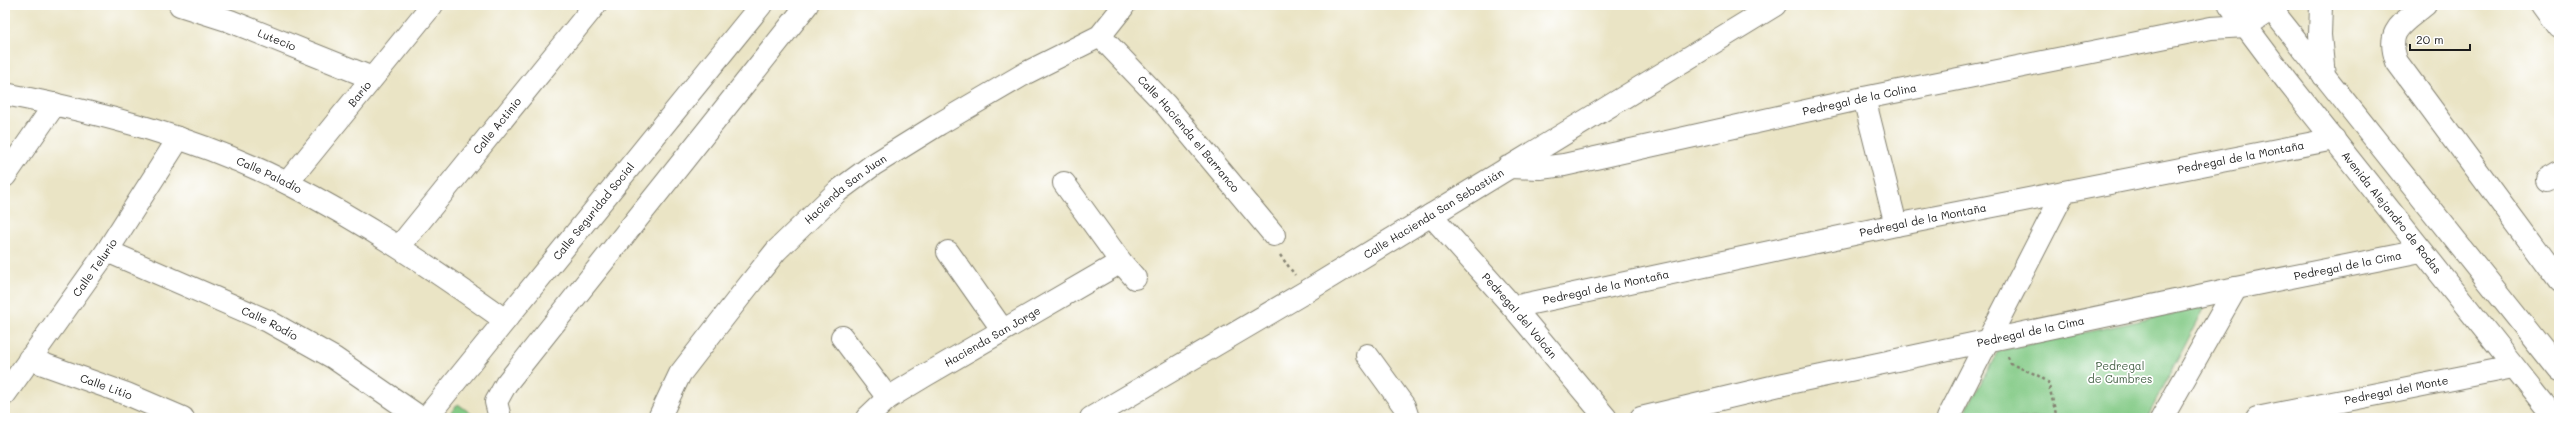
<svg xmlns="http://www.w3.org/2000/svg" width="2564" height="423" viewBox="0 0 2564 423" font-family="Mali,sans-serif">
  <rect width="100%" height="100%" fill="#fff"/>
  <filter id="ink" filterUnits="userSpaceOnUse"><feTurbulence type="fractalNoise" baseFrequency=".025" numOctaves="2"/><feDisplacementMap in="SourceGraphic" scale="8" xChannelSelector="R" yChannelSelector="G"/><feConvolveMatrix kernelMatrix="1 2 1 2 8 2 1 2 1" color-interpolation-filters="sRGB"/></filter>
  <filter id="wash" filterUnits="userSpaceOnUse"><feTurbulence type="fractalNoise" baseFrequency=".012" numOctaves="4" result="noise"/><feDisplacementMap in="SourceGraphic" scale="16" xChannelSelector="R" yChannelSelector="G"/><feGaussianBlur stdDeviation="0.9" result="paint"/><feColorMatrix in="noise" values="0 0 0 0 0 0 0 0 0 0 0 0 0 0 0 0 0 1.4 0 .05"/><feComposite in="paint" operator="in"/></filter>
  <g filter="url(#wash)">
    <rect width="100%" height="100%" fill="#eae4c5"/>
    <g fill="#83ca86" stroke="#507351">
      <polygon points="2205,307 2147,418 1962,418 1998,351"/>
      <polygon points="458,404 477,418 446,418"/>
    </g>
  </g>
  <g filter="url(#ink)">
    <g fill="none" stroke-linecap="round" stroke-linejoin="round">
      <g stroke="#838070" stroke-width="24">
        <g id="minor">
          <path id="s1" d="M 180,5 L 230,21 L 372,78"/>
          <path id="s2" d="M 2230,5 L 2287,81 L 2555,418"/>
          <polyline points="2268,5 2559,370"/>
          <polyline points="2321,5 2320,35 2324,76"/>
          <path d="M 2425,5 C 2402,24 2385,30 2397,62 L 2559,281"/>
          <polyline points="2543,5 2559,27"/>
          <path id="s3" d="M 1100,36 L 1165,104 L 1274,235"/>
          <path id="s4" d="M 5,94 C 102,113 198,138 287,183 C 364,222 435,270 505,320"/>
          <polyline points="1864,98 1896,225"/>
          <path id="s5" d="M 1508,167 L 1540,168 L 1564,165 L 1864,98 L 2211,28 L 2246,26 L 2278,5"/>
          <polyline points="5,176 55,104"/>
          <polyline points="2547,180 2559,173"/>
          <path id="s6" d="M 287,183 L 432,5"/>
          <polyline points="1064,183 1121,262 1135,278"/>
          <path id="s7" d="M 1431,215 L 1513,307 L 1606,418"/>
          <path id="s8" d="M 399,247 L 595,5"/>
          <path id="s9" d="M 107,251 L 268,321 L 334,358 L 421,418"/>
          <polyline points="948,252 1002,329"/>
          <path id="s10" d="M 1513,307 L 1896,225 L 2334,139"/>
          <polyline points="842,337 888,398"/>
          <polyline points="1367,355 1404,406 1408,418"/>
          <path id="s11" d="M 29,359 L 127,394 L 183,418"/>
          <path id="s12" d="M 5,394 L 107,251 L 179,138"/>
          <path id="s13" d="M 426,418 L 761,5"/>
          <polyline points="500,418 496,402 506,384 807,5"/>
          <path id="s14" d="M 659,418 L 680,374 L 745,290 L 776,251 L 838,191 L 873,165 L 939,124 L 1026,73 L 1100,36 L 1123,7"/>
          <path id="s15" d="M 867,418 L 888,398 L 926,375 L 1121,262"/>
          <path id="s16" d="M 1091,418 L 1307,291 L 1775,5"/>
          <path id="s17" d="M 1641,418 L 1784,384 L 2236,288 L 2421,251"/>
          <polyline points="1948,418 2064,192"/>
          <polyline points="2162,418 2236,288"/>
          <path id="s18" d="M 2257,418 L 2513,367"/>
        </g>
      </g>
      <g stroke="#838070" stroke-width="2.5" stroke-dasharray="3 3" stroke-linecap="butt">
        <polyline points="1280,255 1295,275"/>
        <polyline points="2008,357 2011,364 2037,375 2048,382 2057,418"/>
      </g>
      <use href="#minor" stroke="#fff" stroke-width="22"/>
    </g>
  </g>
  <g text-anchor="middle" stroke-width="3.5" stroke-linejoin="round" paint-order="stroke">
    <g font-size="11" fill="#1c1c1c" stroke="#fff">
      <text dy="4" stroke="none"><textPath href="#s1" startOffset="103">Lutecio</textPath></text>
      <text dy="4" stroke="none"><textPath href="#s6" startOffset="115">Bario</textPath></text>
      <text dy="4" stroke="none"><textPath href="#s5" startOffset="359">Pedregal de la Colina</textPath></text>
      <text dy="4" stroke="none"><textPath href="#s8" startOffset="156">Calle Actinio</textPath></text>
      <text dy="4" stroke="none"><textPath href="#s3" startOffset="132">Calle Hacienda el Barranco</textPath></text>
      <text dy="4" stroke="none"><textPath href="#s10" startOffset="743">Pedregal de la Montaña</textPath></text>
      <text dy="4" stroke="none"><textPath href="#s4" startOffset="277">Calle Paladio</textPath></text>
      <text dy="4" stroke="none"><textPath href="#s14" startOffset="298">Hacienda San Juan</textPath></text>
      <text dy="4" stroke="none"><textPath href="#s13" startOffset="266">Calle Seguridad Social</textPath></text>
      <text dy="4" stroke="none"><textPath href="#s2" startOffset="263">Avenida Alejandro de Rodas</textPath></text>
      <text dy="4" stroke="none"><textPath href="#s16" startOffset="399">Calle Hacienda San Sebastián</textPath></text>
      <text dy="4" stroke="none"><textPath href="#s10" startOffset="419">Pedregal de la Montaña</textPath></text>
      <text dy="4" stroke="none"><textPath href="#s17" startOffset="723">Pedregal de la Cima</textPath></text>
      <text dy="4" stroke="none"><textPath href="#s12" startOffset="155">Calle Telurio</textPath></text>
      <text dy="4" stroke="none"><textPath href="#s10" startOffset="95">Pedregal de la Montaña</textPath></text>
      <text dy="4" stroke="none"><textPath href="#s7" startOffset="134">Pedregal del Volcán</textPath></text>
      <text dy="4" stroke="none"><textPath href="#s9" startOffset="178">Calle Rodío</textPath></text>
      <text dy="4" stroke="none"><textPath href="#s17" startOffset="399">Pedregal de la Cima</textPath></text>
      <text dy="4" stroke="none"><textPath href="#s15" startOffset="150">Hacienda San Jorge</textPath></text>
      <text dy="4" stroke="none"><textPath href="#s11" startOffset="82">Calle Litio</textPath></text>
      <text dy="4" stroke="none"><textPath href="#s18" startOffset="142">Pedregal del Monte</textPath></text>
    </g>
    <g font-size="11" fill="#456246" stroke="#fff">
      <text x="2120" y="370">Pedregal<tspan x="2120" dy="13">de Cumbres</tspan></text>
    </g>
  </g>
  <rect width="2564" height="423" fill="none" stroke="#fff" stroke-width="20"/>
  <path d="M2410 44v6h60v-6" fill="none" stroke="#1c1c1c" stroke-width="2"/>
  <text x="2416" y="44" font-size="12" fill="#1c1c1c" stroke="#ffffff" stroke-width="3" paint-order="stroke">20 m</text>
</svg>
